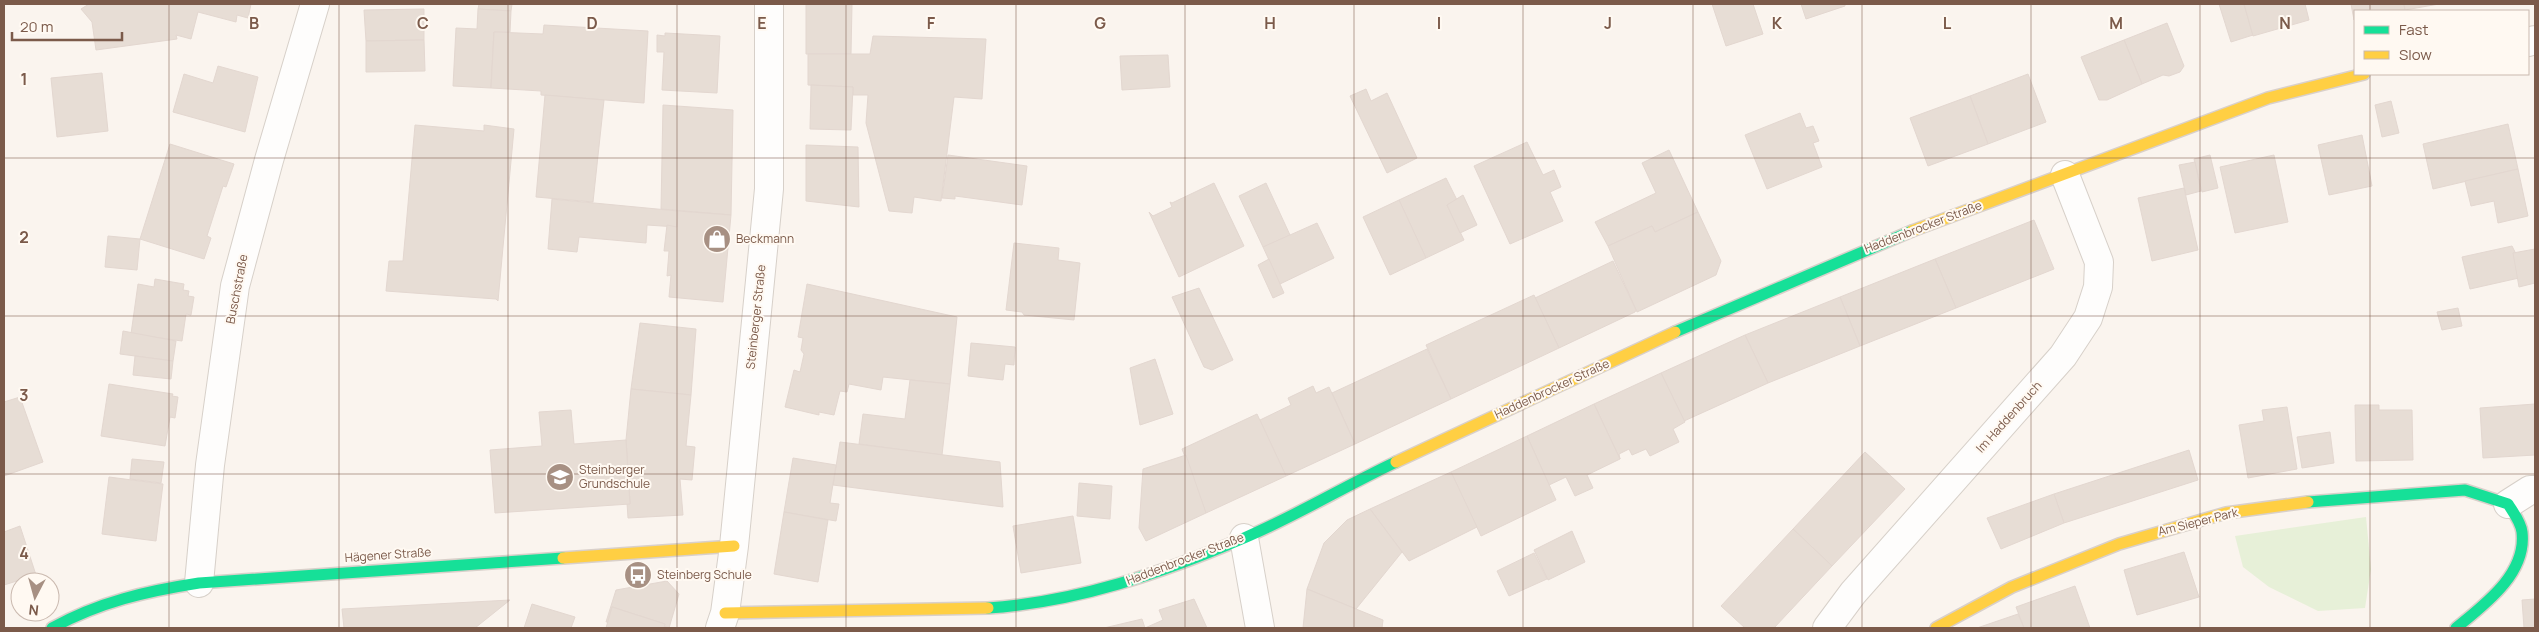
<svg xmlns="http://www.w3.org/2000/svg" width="2539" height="632" viewBox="0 0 2539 632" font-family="Manrope,sans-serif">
  <rect width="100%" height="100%" fill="#faf4ee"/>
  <polygon fill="#e7f0d8" points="2366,517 2371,569 2365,608 2318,611 2269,587 2243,567 2235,536"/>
  <g fill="#e7ddd5" stroke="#e3d7d0">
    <polygon points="89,4 251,4 248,18 237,15 236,22 198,12 191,39 176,35 177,39 96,50 92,22 81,9"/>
    <polygon points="479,4 512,4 511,11 478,9"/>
    <polygon points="806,4 852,4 851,54 806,54"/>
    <polygon points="1712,4 1753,4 1763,34 1726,46"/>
    <polygon points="1801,4 1845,4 1845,6 1806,19"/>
    <polygon points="2219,4 2244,4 2253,35 2231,42"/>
    <polygon points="2244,4 2305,4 2309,20 2253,36"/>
    <polygon points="2351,4 2404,4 2405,10 2355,11 2354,20"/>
    <polygon points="2404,4 2439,4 2405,10"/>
    <polygon points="424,9 424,40 366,41 364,10"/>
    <polygon points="478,9 511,11 510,32 494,32 491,88 453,86 456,28 477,29"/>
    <polygon points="2167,23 2184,66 2180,72 2169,76 2163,75 2142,84 2124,40"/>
    <polygon points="544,25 648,31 644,103 541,95 541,91 491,88 494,32 543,34"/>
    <polygon points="665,33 720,36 717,93 662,90 664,52 657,52 657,35 665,36"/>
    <polygon points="873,36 986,39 982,99 954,97 941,201 914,197 912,213 889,211 866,123 868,95 853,95 853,87 808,85 808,54 870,54"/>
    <polygon points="424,40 425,71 366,72 366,41"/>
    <polygon points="2124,40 2142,84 2107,100 2099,100 2081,57"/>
    <polygon points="1168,55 1170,87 1122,90 1120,56"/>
    <polygon points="218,66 258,77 245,132 173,112 184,74 213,83"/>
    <polygon points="102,73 108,131 57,137 51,78"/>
    <polygon points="2028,74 2046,122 1988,144 1970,96"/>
    <polygon points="811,85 853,87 851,130 810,129"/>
    <polygon points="1366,89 1371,101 1387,93 1417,158 1387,173 1350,96"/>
    <polygon points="545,95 604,100 593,202 536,197"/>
    <polygon points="1970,96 1988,144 1928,166 1910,118"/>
    <polygon points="2391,101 2399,133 2382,137 2375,105"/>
    <polygon points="663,105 733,110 731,215 661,209"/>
    <polygon points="1800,113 1806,128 1813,126 1819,141 1813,143 1822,167 1767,189 1745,135"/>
    <polygon points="2508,124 2518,169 2433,189 2423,144"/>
    <polygon points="415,125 484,131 484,125 514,129 498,301 496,299 386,291 389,261 403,261"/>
    <polygon points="2362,135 2372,186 2329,195 2318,145"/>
    <polygon points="1527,142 1543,175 1554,170 1561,187 1550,192 1563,221 1510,244 1474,166"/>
    <polygon points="170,144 234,164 226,187 223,186 207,236 211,238 204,259 140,239"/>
    <polygon points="806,145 858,147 859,207 806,201"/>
    <polygon points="1669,150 1698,212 1655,232 1652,226 1608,246 1595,222 1656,193 1642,163"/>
    <polygon points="948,155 1027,166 1022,205 955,196 955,199 942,198"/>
    <polygon points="2210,155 2218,188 2202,192 2194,159"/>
    <polygon points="2274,155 2288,222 2235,233 2220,167"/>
    <polygon points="2195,162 2201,191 2186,195 2179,165"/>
    <polygon points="2518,169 2528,216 2498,223 2494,201 2471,206 2465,181"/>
    <polygon points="1446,178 1457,200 1447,205 1464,240 1426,258 1399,200"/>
    <polygon points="1214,183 1244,246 1179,277 1149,212 1153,216 1172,207 1170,202 1172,203"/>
    <polygon points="1266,183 1290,235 1263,247 1239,196"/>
    <polygon points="2184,188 2198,250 2152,261 2138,198"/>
    <polygon points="1463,195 1477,225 1460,233 1447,205"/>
    <polygon points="552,199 678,211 677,227 647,225 646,243 579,237 577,252 548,249"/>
    <polygon points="1399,200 1426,258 1390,275 1363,217"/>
    <polygon points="678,211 731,215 723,302 669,297 671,275 667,276 669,251 664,251 667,225 677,227"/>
    <polygon points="1698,212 1721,261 1716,275 1637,312 1608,246 1652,226 1655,232"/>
    <polygon points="2034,220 2054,269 1956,308 1935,259"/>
    <polygon points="1317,223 1334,258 1280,284 1263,247"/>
    <polygon points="108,236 140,239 137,270 105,267"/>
    <polygon points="1014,243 1059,248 1058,260 1080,263 1074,320 1024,315 1022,312 1006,310"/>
    <polygon points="2512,246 2515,252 2513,253 2519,278 2470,289 2462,257"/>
    <polygon points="2535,249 2535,283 2519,287 2513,253"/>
    <polygon points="1269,259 1284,293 1273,298 1258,265"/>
    <polygon points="1935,259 1956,308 1860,346 1840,297"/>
    <polygon points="1613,261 1636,310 1635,312 1559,348 1535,298"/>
    <polygon points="155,279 184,284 183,290 189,291 188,296 194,297 191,315 186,314 182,341 131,334 138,284 154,287"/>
    <polygon points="807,284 957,317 950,384 883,377 881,390 849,384 847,392 840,391 834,415 819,412 819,415 785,407 794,370 800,372 804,354 801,350 803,338 798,337"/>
    <polygon points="1199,288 1233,360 1212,370 1204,367 1172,297"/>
    <polygon points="1534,295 1559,348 1451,399 1426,345"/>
    <polygon points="1840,297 1860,346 1768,383 1745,335"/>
    <polygon points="2458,308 2462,326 2442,330 2437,312"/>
    <polygon points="640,323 696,329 691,395 631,389"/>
    <polygon points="123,331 176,341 173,361 120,354"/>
    <polygon points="1745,335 1768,383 1684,421 1661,373"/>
    <polygon points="971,343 1015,347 1014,365 1005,364 1003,380 968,376"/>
    <polygon points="1427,349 1451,399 1355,444 1332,393"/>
    <polygon points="135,356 173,361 171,379 133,375"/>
    <polygon points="1155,359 1173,414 1140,425 1130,368"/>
    <polygon points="1661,373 1685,422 1673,429 1679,442 1650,456 1646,449 1632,455 1629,449 1619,454 1620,459 1594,404"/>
    <polygon points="910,380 950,384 942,455 859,444 863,414 905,419"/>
    <polygon points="109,384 173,394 172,396 178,397 175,418 170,417 165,446 101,436"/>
    <polygon points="1313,386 1316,393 1329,387 1355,444 1286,476 1260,420 1291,405 1288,398"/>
    <polygon points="631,389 691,395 686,446 695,447 692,480 680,479 683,515 628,518 627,503 630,504 626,440"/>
    <polygon points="20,397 43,462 4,476 4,402"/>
    <polygon points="1594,404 1620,459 1587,475 1593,488 1575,496 1566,477 1549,485 1527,436"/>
    <polygon points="2535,404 2535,455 2483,458 2480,408"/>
    <polygon points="2355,405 2379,405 2379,410 2412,410 2413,460 2356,461"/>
    <polygon points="2287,407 2297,469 2248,478 2239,425 2264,421 2262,410"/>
    <polygon points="571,410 574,444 626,440 630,504 495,513 490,450 542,446 539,412"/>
    <polygon points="1257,414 1286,476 1206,513 1182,449"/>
    <polygon points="2330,432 2334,463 2302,468 2297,437"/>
    <polygon points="1527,436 1556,500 1481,536 1451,472"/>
    <polygon points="840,442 1000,462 1003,507 833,485"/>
    <polygon points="2189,450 2198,480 2064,523 2054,494"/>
    <polygon points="1865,452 1905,489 1832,566 1793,529"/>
    <polygon points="1186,455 1206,513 1146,541 1139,528 1143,469"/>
    <polygon points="793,458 836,465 830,503 839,504 836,521 784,512"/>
    <polygon points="132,459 164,462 161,483 130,479"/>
    <polygon points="1451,472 1477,527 1409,561 1370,509"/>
    <polygon points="109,477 163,484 156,541 102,534"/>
    <polygon points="1079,483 1112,486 1110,519 1077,516"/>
    <polygon points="2054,494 2064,523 2001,549 1987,518"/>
    <polygon points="1370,509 1402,552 1356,609 1307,589 1324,543 1347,520"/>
    <polygon points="784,512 828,520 818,582 774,574"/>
    <polygon points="1073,516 1081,563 1021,573 1013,526"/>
    <polygon points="20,526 36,575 4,585 4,532"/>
    <polygon points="1793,529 1832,566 1774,628 1745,628 1721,606"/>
    <polygon points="1572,531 1585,562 1548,580 1534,550"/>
    <polygon points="2184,552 2199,597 2137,615 2124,570"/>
    <polygon points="1534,553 1547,579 1509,596 1497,571"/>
    <polygon points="667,581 679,594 669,628 664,626 665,624 612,607 608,622 606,622 616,590"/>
    <polygon points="2075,586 2090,628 2024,628 2016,607"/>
    <polygon points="1307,589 1383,620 1382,628 1303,628"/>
    <polygon points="1194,599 1207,628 1145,628 1163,620 1159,610"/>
    <polygon points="2535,599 2535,628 2524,628 2522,600"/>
    <polygon points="510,600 475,628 344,628 342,609"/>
    <polygon points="532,604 575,617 571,628 524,628"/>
    <polygon points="612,607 665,624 664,628 606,628"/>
    <polygon points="2018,614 2024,628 1977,628"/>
    <polygon points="1142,619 1145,628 1104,628"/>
  </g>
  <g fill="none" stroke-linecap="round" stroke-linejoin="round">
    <g stroke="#d7d0c9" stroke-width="30">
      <g id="street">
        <polyline points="2528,42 2535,40"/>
        <polyline points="2508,504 2530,490 2535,490"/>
        <polyline points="1244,538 1260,628"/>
        <polyline points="199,583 210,465 235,286 269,160 315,4"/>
        <polyline points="720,628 725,613 734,546 769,189 769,4"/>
        <polyline points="1827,628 1853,593 2063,356 2088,318 2098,287 2099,262 2065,175"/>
      </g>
    </g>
    <g stroke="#d9d0ca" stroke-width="14">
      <g id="fast">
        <polyline points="1675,332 1912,231"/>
        <path d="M 2308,502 L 2465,490 L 2508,504 C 2513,512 2521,522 2522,532 C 2527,574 2484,605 2456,628"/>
        <path d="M 988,608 C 1077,602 1162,573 1244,538 C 1296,516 1345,486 1396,462"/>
        <path d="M 52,628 C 99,602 147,591 199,583 L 563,558"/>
      </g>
    </g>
    <g stroke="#d9d0ca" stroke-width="14">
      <g id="slow">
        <polyline points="1912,231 2268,98 2364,74"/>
        <polyline points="1396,462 1675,332"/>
        <polyline points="563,558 734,546"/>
        <polyline points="725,613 988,608"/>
        <polyline points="1936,628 2012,587 2119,544 2226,513 2308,502"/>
      </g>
    </g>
    <use href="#street" stroke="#fefdfc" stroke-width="28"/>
    <use href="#fast" stroke="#16e098" stroke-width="11"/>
    <use href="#slow" stroke="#ffcf43" stroke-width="11"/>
  </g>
  <path fill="none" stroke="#7b5a4a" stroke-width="1" stroke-opacity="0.55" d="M 169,4 L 169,628M 339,4 L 339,628M 508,4 L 508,628M 677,4 L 677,628M 846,4 L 846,628M 1016,4 L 1016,628M 1185,4 L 1185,628M 1354,4 L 1354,628M 1523,4 L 1523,628M 1693,4 L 1693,628M 1862,4 L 1862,628M 2031,4 L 2031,628M 2200,4 L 2200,628M 2370,4 L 2370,11M 2370,74 L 2370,628M 4,158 L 2535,158M 4,316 L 2535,316M 4,474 L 2535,474"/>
  <defs>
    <g id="shop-disc" transform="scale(1.4375)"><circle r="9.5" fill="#a79083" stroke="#fff9f2"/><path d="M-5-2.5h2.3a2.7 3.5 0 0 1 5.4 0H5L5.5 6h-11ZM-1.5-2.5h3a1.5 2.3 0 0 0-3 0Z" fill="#fff"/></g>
    <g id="school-disc" transform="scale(1.4375)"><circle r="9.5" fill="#a79083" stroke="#fff9f2"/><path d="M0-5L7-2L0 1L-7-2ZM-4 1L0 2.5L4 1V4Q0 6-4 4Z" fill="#fff"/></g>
    <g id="bus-disc" transform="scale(1.4375)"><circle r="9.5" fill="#a79083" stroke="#fff9f2"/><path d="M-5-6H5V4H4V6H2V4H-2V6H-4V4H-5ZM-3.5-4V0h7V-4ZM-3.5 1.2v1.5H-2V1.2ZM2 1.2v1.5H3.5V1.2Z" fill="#fff"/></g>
  </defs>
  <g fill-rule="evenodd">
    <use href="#shop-disc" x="717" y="239"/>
    <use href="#school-disc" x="560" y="477"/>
    <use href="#bus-disc" x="638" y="575"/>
  </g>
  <g text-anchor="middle" stroke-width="4" stroke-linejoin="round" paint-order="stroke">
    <g font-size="12" fill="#7b5a4a" stroke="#fff9f2">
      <text transform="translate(1923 227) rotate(-21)" y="4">Haddenbrocker Straße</text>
      <text transform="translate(237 289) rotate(-79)" y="4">Buschstraße</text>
      <text transform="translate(756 317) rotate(-84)" y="4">Steinberger Straße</text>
      <text transform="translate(1552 389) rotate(-25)" y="4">Haddenbrocker Straße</text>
      <text transform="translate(2009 417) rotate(-48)" y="4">Im Haddenbruch</text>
      <text transform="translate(2198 522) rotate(-14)" y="4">Am Sieper Park</text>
      <text transform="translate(388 555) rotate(-4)" y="4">Hägener Straße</text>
      <text transform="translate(1185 559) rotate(-21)" y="4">Haddenbrocker Straße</text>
    </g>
    <g font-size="12" fill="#7b5a4a" stroke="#fff9f2" text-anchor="start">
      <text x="736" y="243">Beckmann</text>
      <text x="579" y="474">Steinberger<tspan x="579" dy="14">Grundschule</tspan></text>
      <text x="657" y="579">Steinberg Schule</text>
    </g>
  </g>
  <g font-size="16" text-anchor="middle" font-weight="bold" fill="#7b5a4a" stroke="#fff9f2" stroke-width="4" stroke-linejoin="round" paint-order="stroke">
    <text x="254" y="29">B</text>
    <text x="423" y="29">C</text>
    <text x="592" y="29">D</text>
    <text x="762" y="29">E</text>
    <text x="931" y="29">F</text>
    <text x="1100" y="29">G</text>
    <text x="1270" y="29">H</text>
    <text x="1439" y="29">I</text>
    <text x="1608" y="29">J</text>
    <text x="1777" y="29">K</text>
    <text x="1947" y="29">L</text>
    <text x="2116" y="29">M</text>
    <text x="2285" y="29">N</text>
    <text x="24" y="85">1</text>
    <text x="24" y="243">2</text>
    <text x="24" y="401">3</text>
    <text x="24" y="559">4</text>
  </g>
  <rect width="2539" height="632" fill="none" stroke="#7b5a4a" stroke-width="10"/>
  <rect x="2354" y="10" width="175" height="65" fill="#fff9f2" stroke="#cab9af"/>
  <rect x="2364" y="26" width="25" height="8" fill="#16e098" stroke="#cab9af"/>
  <text x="2399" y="35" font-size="15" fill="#7b5a4a">Fast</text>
  <rect x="2364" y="51" width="25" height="8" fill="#ffcf43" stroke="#cab9af"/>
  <text x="2399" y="60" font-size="15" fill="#7b5a4a">Slow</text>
  <g transform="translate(35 597) rotate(186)"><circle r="24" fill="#fff9f2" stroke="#cab9af"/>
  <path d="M0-4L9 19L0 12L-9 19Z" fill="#a79083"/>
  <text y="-8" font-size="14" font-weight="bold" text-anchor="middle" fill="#7b5a4a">N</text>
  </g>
  <path d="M12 32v8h110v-8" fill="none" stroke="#7b5a4a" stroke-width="2.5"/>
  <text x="20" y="32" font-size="15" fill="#7b5a4a" stroke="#fff9f2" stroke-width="4" paint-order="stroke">20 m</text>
</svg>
